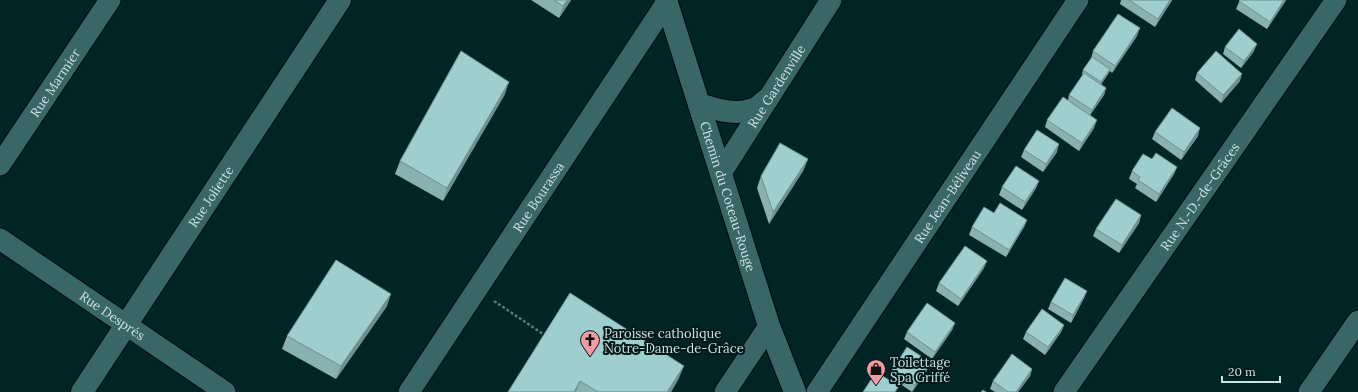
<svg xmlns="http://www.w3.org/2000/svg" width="1358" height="392" viewBox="0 0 1358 392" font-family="Lora,serif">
  <rect width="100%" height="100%" fill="#012525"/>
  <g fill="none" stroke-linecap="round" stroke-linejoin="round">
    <g stroke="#000d0d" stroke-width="23">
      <g id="street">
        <path id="s1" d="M 0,165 L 110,0"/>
        <path id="s2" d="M 721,173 L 831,0"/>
        <path id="s3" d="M 0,239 L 225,392"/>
        <path id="s4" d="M 409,392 L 667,2"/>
        <polyline points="725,392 769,326"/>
        <path id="s5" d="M 817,392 L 1078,0"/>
        <path id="s6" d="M 1064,392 L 1336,0"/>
        <polyline points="1309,392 1358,321"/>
      </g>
    </g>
    <g stroke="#000d0d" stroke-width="24">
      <g id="secondary">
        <path id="s7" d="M 666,0 L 769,326 L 795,392"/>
        <path d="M 699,104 C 716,109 735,116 753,109 C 758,108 762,103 766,100"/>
        <path id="s8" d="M 82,392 L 340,0"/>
      </g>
    </g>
    <polyline stroke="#5a7978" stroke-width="2.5" stroke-dasharray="3 2" stroke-linecap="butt" points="494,301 546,336"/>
    <use href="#street" stroke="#396666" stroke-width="21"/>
    <use href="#secondary" stroke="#396666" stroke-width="22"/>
  </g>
  <g fill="#88b1b0">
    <polygon points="531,0 571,0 559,18"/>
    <polygon points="1121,0 1172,0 1155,27 1120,4"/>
    <polygon points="1240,0 1286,0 1267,29 1236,9"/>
    <polygon points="1137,36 1112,73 1110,71 1101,84 1106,88 1104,95 1090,115 1094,128 1079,151 1045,127 1047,120 1068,100 1069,95 1083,75 1082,74 1083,70 1091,59 1093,51"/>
    <polygon points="1225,47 1254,51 1241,68 1223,54"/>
    <polygon points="1197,73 1240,81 1221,103 1195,80"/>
    <polygon points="505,94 443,201 395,174 400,161"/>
    <polygon points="1155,132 1198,136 1181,160 1152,139"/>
    <polygon points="1024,150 1057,152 1043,172 1021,157"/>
    <polygon points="808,159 803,171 769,224 757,188 761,176"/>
    <polygon points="1152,159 1177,167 1174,174 1156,202 1135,188 1137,184 1129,179 1132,171"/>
    <polygon points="1039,181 1036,188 1022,210 999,195 1002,187"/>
    <polygon points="994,213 1027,220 1024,227 1006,257 969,235 972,227"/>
    <polygon points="1141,215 1139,223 1119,253 1093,236 1096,229"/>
    <polygon points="984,268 958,306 936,291 939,283"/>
    <polygon points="1087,291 1084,298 1071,323 1048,309 1051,302"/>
    <polygon points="570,293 679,378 671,392 508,392"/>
    <polygon points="387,306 336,379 282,349 287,336"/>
    <polygon points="955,323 952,330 932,359 904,339 907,332"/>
    <polygon points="1064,325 1061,332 1045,355 1023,339 1026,332"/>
    <polygon points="930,362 927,370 912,392 890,377 892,370"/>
    <polygon points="1032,369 1030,376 1018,392 995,392 990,389 993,381"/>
  </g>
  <g fill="#6f9090">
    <polygon points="567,0 571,0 559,18 563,6"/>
    <polygon points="1170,0 1172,0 1171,2 1155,27 1158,19"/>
    <polygon points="1284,0 1286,0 1285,2 1267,29 1270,22"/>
    <polygon points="1140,28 1137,36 1112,73 1115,66"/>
    <polygon points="1257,44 1254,51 1241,68 1244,61"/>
    <polygon points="1110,69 1109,73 1100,86 1101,82"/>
    <polygon points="1242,74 1240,81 1221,103 1223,95"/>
    <polygon points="509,82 505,94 443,201 447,188"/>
    <polygon points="1106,88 1104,95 1089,117 1092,110"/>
    <polygon points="1097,120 1094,128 1079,151 1082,143"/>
    <polygon points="1200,128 1198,136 1181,160 1184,152"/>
    <polygon points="1059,144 1057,152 1043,172 1046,164"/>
    <polygon points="808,159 803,171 769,224 773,212"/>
    <polygon points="1177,167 1174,174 1156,202 1159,194"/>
    <polygon points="1039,181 1036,188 1022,210 1025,202"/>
    <polygon points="1141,215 1139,223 1119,253 1122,245"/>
    <polygon points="1027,220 1024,227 1006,257 1009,250"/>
    <polygon points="987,261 984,268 958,306 961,299"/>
    <polygon points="1087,291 1084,298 1071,323 1073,315"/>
    <polygon points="391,294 387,306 336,379 341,366"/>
    <polygon points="955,323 952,330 932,359 935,352"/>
    <polygon points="1064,325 1061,332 1045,355 1048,347"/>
    <polygon points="930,362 927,370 912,392 915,385"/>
    <polygon points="684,366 679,378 671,392 667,392"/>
    <polygon points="1032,369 1030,376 1018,392 1016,392"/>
    <polygon points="580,381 576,392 574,392"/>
  </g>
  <g fill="#9ececd" stroke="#6f9090">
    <polygon points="554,0 567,0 563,6"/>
    <polygon points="1129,0 1170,0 1158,19"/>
    <polygon points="1240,0 1284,0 1270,22 1239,1"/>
    <polygon points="1118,14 1140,28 1115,66 1093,51"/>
    <polygon points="1239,29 1257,44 1244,61 1225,47"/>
    <polygon points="461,51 509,82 447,188 400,161"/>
    <polygon points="1216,51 1242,74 1223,95 1197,73"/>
    <polygon points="1092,57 1110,69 1101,82 1083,70"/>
    <polygon points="1084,73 1106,88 1092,110 1069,95"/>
    <polygon points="1063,97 1097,120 1082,143 1047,120"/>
    <polygon points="1172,108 1200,128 1184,152 1155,132"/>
    <polygon points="1037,130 1059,144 1046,164 1024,150"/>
    <polygon points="780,143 808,159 773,212 761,176"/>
    <polygon points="1156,153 1177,167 1159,194 1138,180 1140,177 1132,171 1143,154 1152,159"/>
    <polygon points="1016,166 1039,181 1025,202 1002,187"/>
    <polygon points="1116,199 1141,215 1122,245 1096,229"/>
    <polygon points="1000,203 1027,220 1009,250 972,227 984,207 994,213"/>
    <polygon points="965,246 987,261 961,299 939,283"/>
    <polygon points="336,260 391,294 341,366 287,336"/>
    <polygon points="1065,278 1087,291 1073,315 1051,302"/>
    <polygon points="570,293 684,366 667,392 598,392 580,381 574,392 508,392"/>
    <polygon points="927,303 955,323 935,352 907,332"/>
    <polygon points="1042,309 1064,325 1048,347 1026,332"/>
    <polygon points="907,347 930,362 915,385 892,370"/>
    <polygon points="1012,354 1032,369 1016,392 1008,392 993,381"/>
    <polygon points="876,372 899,386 895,392 863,392"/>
    <polygon points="983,390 986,392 981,392"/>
  </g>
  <defs>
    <g id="church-pin" transform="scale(1)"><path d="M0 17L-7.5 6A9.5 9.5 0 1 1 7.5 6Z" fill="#f49aa2" stroke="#031a1a"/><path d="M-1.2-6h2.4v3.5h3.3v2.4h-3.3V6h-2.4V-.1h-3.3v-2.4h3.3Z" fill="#111"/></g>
    <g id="shop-pin" transform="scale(1)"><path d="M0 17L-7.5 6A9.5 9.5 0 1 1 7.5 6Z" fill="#f49aa2" stroke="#031a1a"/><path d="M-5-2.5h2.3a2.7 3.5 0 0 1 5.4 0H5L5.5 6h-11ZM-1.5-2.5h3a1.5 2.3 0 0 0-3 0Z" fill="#111"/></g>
  </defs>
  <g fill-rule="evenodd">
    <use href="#church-pin" x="590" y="340"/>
    <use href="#shop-pin" x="876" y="369"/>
  </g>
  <g text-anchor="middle" stroke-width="4" stroke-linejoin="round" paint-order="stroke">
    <g font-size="13" fill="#cae2e1" stroke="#031a1a">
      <text dy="5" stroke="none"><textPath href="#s1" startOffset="99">Rue Marmier</textPath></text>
      <text dy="5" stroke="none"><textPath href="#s2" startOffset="103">Rue Gardenville</textPath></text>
      <text dy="5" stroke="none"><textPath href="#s8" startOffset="234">Rue Joliette</textPath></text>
      <text dy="5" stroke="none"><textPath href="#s5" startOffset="235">Rue Jean-Béliveau</textPath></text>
      <text dy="5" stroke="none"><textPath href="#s6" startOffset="238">Rue N.-D.-de-Grâces</textPath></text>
      <text dy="5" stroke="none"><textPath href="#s4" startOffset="234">Rue Bourassa</textPath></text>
      <text dy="5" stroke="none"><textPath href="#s7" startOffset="206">Chemin du Coteau-Rouge</textPath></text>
      <text dy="5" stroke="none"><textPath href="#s3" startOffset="136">Rue Després</textPath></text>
    </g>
    <g font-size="13" fill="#cae2e1" stroke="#031a1a" text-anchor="start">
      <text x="604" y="338">Paroisse catholique<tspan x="604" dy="15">Notre-Dame-de-Grâce</tspan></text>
      <text x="890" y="367">Toilettage<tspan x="890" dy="15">Spa Griffé</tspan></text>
    </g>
  </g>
  <path d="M1222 376v6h58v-6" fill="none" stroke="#cae2e1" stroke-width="2"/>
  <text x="1228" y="376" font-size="12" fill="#cae2e1" stroke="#031a1a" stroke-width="3" paint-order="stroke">20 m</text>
</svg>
